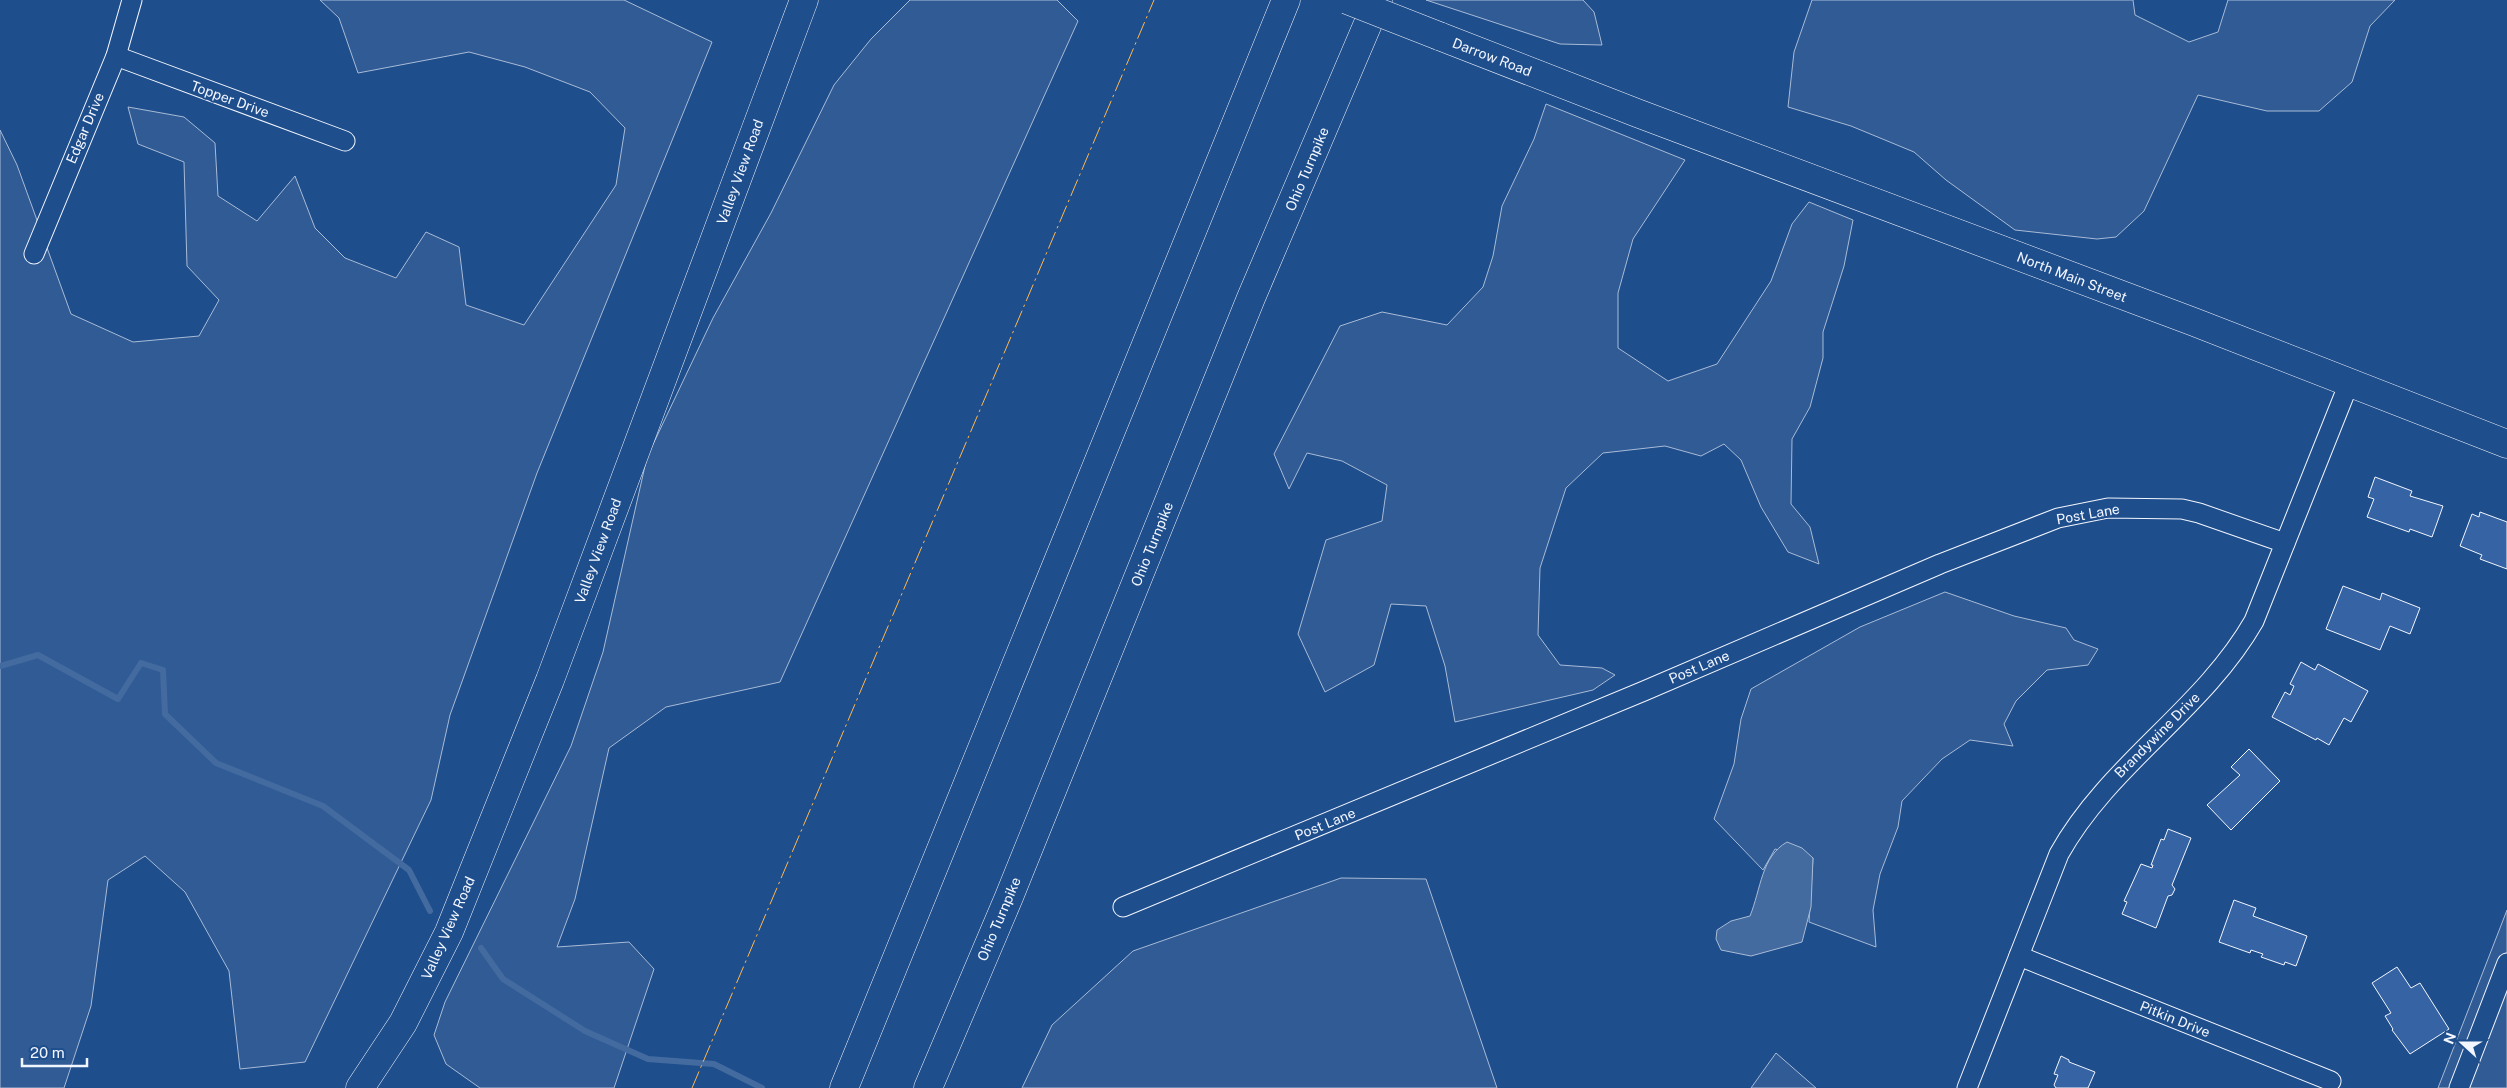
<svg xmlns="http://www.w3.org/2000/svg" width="2507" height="1088" viewBox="0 0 2507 1088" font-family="'Public Sans',sans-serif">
  <rect width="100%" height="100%" fill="#1f4e8c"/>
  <g fill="#305b95" stroke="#a8bbd7">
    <polygon points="320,0 624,0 712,42 537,473 450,715 431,800 305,1062 240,1069 229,971 185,892 145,856 108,880 91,1006 64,1088 0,1088 0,130 17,165 71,314 133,342 199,336 219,300 187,266 184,162 138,144 128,107 184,117 215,143 218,196 257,221 295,176 315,228 345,258 396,278 426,232 459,247 466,305 524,325 616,185 625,128 590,92 525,67 469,52 358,73 339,18"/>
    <polygon points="910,0 1057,0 1078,21 780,682 666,707 609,748 575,899 557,947 629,942 654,969 614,1088 480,1088 446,1064 434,1035 445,1002 571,746 603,652 647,457 713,318 771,213 834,85 871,39"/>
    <polygon points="1426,0 1583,0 1594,12 1602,45 1560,44"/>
    <polygon points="1812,0 2133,0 2135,15 2189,42 2218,32 2228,0 2395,0 2370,26 2352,82 2319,111 2267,111 2198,95 2144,211 2116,237 2097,239 2015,230 1946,180 1914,152 1851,126 1788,107 1794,52"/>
    <polygon points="1546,104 1685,160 1633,239 1618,293 1618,348 1668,381 1717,364 1771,281 1792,224 1809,202 1853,220 1844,266 1823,332 1823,358 1810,407 1792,439 1791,504 1810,527 1819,564 1788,552 1761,507 1741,460 1724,444 1701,456 1665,446 1603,453 1566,488 1540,568 1538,635 1560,665 1602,668 1615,675 1593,690 1455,722 1445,666 1426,606 1391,604 1374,665 1325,692 1298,634 1326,540 1382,521 1387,485 1342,461 1307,453 1289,489 1274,454 1340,326 1382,312 1447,325 1483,287 1493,256 1502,206 1534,139"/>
    <polygon points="1945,592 2014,616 2066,628 2074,640 2098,649 2088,665 2047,670 2016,701 2004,724 2013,746 1970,740 1942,759 1902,801 1898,827 1880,874 1873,910 1876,947 1809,922 1813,858 1775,849 1763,870 1714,819 1734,764 1741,719 1751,689 1860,627"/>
    <polygon points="1341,878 1426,879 1497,1088 1022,1088 1052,1025 1133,951"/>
    <polygon points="2507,910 2507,1088 2438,1088"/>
    <polygon points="1776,1053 1816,1088 1751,1088"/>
  </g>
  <path fill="#446ba0" stroke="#a8bbd7" d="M 1787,842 L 1802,848 L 1813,858 L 1811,907 L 1802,942 L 1751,956 L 1721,950 L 1716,939 L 1717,930 L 1731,921 L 1750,916 C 1761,889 1761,857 1787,842 Z"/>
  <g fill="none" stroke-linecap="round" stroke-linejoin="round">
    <g stroke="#446ba0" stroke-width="6">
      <polyline points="0,666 38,655 118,699 141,663 163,670 165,714 216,763 323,806 409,870 430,911"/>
      <polyline points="481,948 503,979 585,1031 648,1059 714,1064 762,1088"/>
    </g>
  </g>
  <g fill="#3563a3" stroke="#f2f6ff">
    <polygon points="2375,477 2412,491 2410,496 2443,506 2432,537 2410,529 2409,532 2367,517 2374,499 2368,497"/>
    <polygon points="2480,512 2507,522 2507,569 2480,559 2482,555 2460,546 2472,514 2479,517"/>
    <polygon points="2343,586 2380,600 2382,593 2420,608 2410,634 2390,626 2380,650 2326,629"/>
    <polygon points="2301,662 2315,670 2318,664 2368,691 2351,722 2344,718 2329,745 2317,738 2316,740 2272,717 2285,692 2290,695 2294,686 2290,684"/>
    <polygon points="2249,749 2280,781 2231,830 2207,805 2240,775 2231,767"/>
    <polygon points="2168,829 2191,838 2172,885 2175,889 2172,895 2168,896 2156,928 2122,914 2127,902 2124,901 2141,864 2152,868 2153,865 2151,865 2161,839 2164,840"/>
    <polygon points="2234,900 2256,908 2253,916 2307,936 2296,966 2285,962 2284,965 2261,957 2263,954 2251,950 2250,953 2219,942"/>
    <polygon points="2397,967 2411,988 2420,983 2449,1029 2410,1054 2392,1030 2393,1029 2385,1016 2391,1013 2372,983"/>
    <polygon points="2061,1056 2069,1060 2069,1062 2095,1072 2088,1088 2056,1088 2054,1085 2058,1075 2054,1074"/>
  </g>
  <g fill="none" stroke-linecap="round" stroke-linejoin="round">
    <g stroke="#f2f6ff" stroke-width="21">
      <g id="street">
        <polyline points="116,56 345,141"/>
        <polyline points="34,254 116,56 132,0"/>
        <polyline points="1123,907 1644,691 1940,564 2058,518 2108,508 2182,509 2199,513 2285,543"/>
        <polyline points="2019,956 2331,1081"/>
        <path d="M 1967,1088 L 2059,854 C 2109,764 2203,710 2254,621 L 2349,383"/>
        <polyline points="2459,1088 2507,963"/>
      </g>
    </g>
    <g stroke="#f2f6ff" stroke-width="29">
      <polyline id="secondary" points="360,1088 403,1023 449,932 550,680 804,0"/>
    </g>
    <g stroke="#f2f6ff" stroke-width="29">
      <polyline id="primary" points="1439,36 1637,113 2194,322 2507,444"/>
    </g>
    <g stroke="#f2f6ff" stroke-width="29">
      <g id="highway">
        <polyline points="844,1088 1286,0"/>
        <polyline points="928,1088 1009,897 1251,298 1378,0"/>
      </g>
    </g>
    <use href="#street" stroke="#1f4e8c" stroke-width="19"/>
    <use href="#secondary" stroke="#1f4e8c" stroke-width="28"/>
    <use href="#primary" stroke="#1f4e8c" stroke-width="28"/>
    <use href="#highway" stroke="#1f4e8c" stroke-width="28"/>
    <g stroke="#f2f6ff" stroke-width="29" stroke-linecap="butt">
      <polyline id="primary-bridge" points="1347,0 1439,36"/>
    </g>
    <use href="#primary-bridge" stroke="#1f4e8c" stroke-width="28"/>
    <polyline stroke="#ffb74d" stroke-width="1" stroke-dasharray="18 4 2.5 4" stroke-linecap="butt" points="692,1088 1154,0"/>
  </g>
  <g text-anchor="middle" stroke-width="4" stroke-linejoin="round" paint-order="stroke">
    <g font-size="14" fill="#f2f6ff" stroke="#1f4e8c">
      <text transform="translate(1492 57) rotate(21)" y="5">Darrow Road</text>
      <text transform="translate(230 99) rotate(20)" y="5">Topper Drive</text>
      <text transform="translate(85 128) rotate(-67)" y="5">Edgar Drive</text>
      <text transform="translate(1307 169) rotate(-67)" y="5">Ohio Turnpike</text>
      <text transform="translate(740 172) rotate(-70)" y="5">Valley View Road</text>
      <text transform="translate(2072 277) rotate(21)" y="5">North Main Street</text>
      <text transform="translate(2088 514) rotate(-10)" y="5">Post Lane</text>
      <text transform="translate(1152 544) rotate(-68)" y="5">Ohio Turnpike</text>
      <text transform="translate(598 551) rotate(-70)" y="5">Valley View Road</text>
      <text transform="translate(1699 667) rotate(-23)" y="5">Post Lane</text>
      <text transform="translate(2157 735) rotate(-45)" y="5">Brandywine Drive</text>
      <text transform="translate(1325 824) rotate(-22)" y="5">Post Lane</text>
      <text transform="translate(999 919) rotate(-67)" y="5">Ohio Turnpike</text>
      <text transform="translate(448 928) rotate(-66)" y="5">Valley View Road</text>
      <text transform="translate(2175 1019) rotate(22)" y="5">Pitkin Drive</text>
    </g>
  </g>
  <g transform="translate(2462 1043) rotate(291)" stroke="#1f4e8c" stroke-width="4" paint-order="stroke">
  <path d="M0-4L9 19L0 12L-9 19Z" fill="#f2f6ff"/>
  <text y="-8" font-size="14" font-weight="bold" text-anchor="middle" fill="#f2f6ff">N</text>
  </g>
  <path d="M22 1058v8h65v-8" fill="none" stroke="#f2f6ff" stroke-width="2.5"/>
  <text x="30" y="1058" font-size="15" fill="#f2f6ff" stroke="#1f4e8c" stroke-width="4" paint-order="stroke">20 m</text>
</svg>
